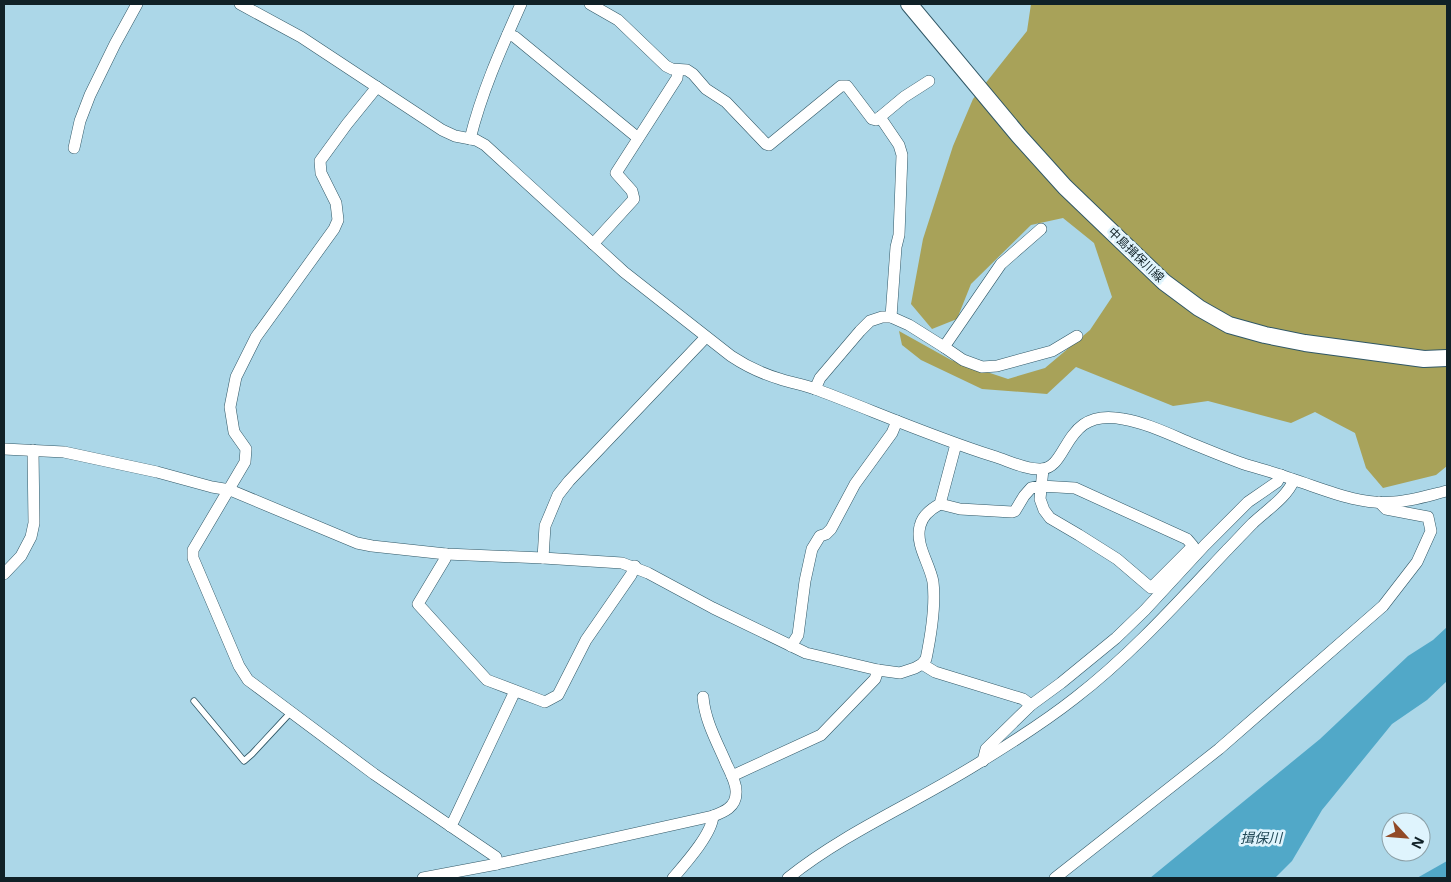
<svg xmlns="http://www.w3.org/2000/svg" width="1451" height="882" viewBox="0 0 1451 882" font-family="'Open Sans','Noto Sans JP',sans-serif">
  <rect width="100%" height="100%" fill="#acd7e8"/>
  <polygon fill="#a8a259" points="1031,4 1447,4 1447,466 1436,475 1383,488 1366,468 1355,433 1315,412 1291,423 1208,401 1173,406 1076,367 1047,394 982,389 921,360 902,345 899,331 951,360 1008,379 1045,368 1090,330 1112,297 1094,243 1063,218 1031,225 971,284 957,319 932,329 911,304 923,239 953,146 973,99 1027,31"/>
  <g fill="#51a8c8">
    <polygon points="1447,627 1447,681 1427,700 1392,724 1322,810 1292,861 1275,878 1150,878 1320,739 1408,656 1433,640"/>
    <polygon points="1447,861 1447,878 1417,878"/>
  </g>
  <g fill="none" stroke-linecap="round" stroke-linejoin="round">
    <g stroke="#305766" stroke-width="7">
      <polyline id="service" points="194,701 244,761 252,754 291,712"/>
    </g>
    <g stroke="#305766" stroke-width="12">
      <g id="minor">
        <path d="M 240,4 L 301,37 L 442,130 L 455,136 L 476,140 L 485,145 L 624,272 L 731,356 C 746,366 763,374 780,379 C 792,383 805,385 818,390 C 876,412 933,437 993,456 C 1007,460 1025,470 1041,469 C 1070,468 1062,407 1123,419 C 1147,423 1171,435 1193,444 C 1210,451 1227,458 1244,464 C 1260,469 1276,473 1292,479 C 1326,490 1358,505 1394,502 C 1412,501 1430,495 1447,491"/>
        <polyline points="590,4 618,20 666,66 672,69 687,70 693,74 706,89 726,102 766,144 769,145 841,86 847,86 872,119 876,120 880,117"/>
        <polyline points="508,34 515,37 638,138"/>
        <polyline points="377,87 347,124 320,161 321,173 336,203 338,220 334,229 256,337 236,377 230,407 234,432 246,449 245,462 193,550 193,558 239,666 248,680 374,774 496,857 497,864"/>
        <path d="M 470,139 C 482,91 501,49 521,4"/>
        <polyline points="74,148 80,121 90,95 115,44 137,4"/>
        <polyline points="593,244 634,199 632,191 616,173 677,78 678,70"/>
        <polyline points="891,317 896,247 899,235 902,155 899,145 880,117 904,97 929,81"/>
        <polyline points="944,347 963,360 982,367 997,366 1052,351 1077,336"/>
        <polyline points="815,389 820,378 860,331 870,321 882,317 891,317 909,325 944,347 1001,264 1041,229"/>
        <path d="M 4,449 L 64,452 L 157,472 L 212,487 L 230,490 L 357,543 L 372,546 L 446,554 L 543,558 L 622,563 L 648,573 L 713,608 L 806,653 L 878,670 L 900,673 L 915,668 L 922,664 L 926,659 C 931,635 936,607 933,582 C 930,564 915,545 920,526 C 922,516 931,509 940,504 L 956,444"/>
        <polyline points="940,504 960,509 1012,512 1015,511 1024,496 1031,488 1041,486 1075,488 1187,539 1193,546 1151,588 1117,559 1079,535 1050,518 1044,510 1040,499 1043,469"/>
        <polyline points="446,554 445,559 418,604 487,680 545,702 558,695 586,640 631,575 635,566"/>
        <polyline points="543,558 545,526 558,495 569,481 706,337"/>
        <polyline points="4,574 21,556 31,537 34,523 33,450"/>
        <polyline points="791,646 798,635 805,581 812,549 820,536 826,534 831,529 855,484 892,433 897,421"/>
        <polyline points="922,664 935,672 1023,699 1031,705"/>
        <polyline points="983,761 986,749 1031,705 1061,683 1116,638 1145,610 1205,545 1248,502 1277,482 1281,475"/>
        <polyline points="732,776 821,735 875,679 878,670"/>
        <polyline points="450,826 454,820 515,691"/>
        <path d="M 423,878 L 497,864 L 713,816 C 724,812 736,807 736,793 C 737,784 730,772 726,763 C 717,742 705,721 703,697"/>
        <path d="M 673,878 C 685,864 712,834 713,816"/>
        <path d="M 788,878 C 848,830 920,801 985,759 C 1016,740 1047,720 1075,698 C 1131,655 1179,601 1227,550 C 1236,541 1244,532 1253,523 C 1268,509 1286,498 1294,480"/>
        <polyline points="1055,878 1219,749 1383,606 1417,562 1431,531 1428,517 1386,509 1379,502"/>
      </g>
    </g>
    <g stroke="#305766" stroke-width="18">
      <polyline id="secondary" points="909,4 1019,136 1065,187 1164,282 1199,308 1229,325 1265,335 1305,343 1424,359 1447,358"/>
    </g>
    <use href="#service" stroke="#fff" stroke-width="5.5"/>
    <use href="#minor" stroke="#fff" stroke-width="11"/>
    <use href="#secondary" stroke="#fff" stroke-width="16"/>
  </g>
  <g text-anchor="middle" stroke-width="5" stroke-linejoin="round" paint-order="stroke">
    <g font-size="12" fill="#102127" stroke="#dff4fd">
      <text transform="translate(1136 255) rotate(44)" y="4">中島揖保川線</text>
    </g>
    <g font-size="14" font-style="italic" fill="#234a58" stroke="#dff4fd">
      <text x="1261" y="843">揖保川</text>
    </g>
  </g>
  <rect width="1451" height="882" fill="none" stroke="#102127" stroke-width="10"/>
  <g transform="translate(1406 837) rotate(116)"><circle r="24" fill="#dff4fd" stroke="#8ca0a7"/>
  <path d="M0-4L9 19L0 12L-9 19Z" fill="#914a27"/>
  <text y="-8" font-size="14" font-weight="bold" text-anchor="middle" fill="#102127">N</text>
  </g>
</svg>
